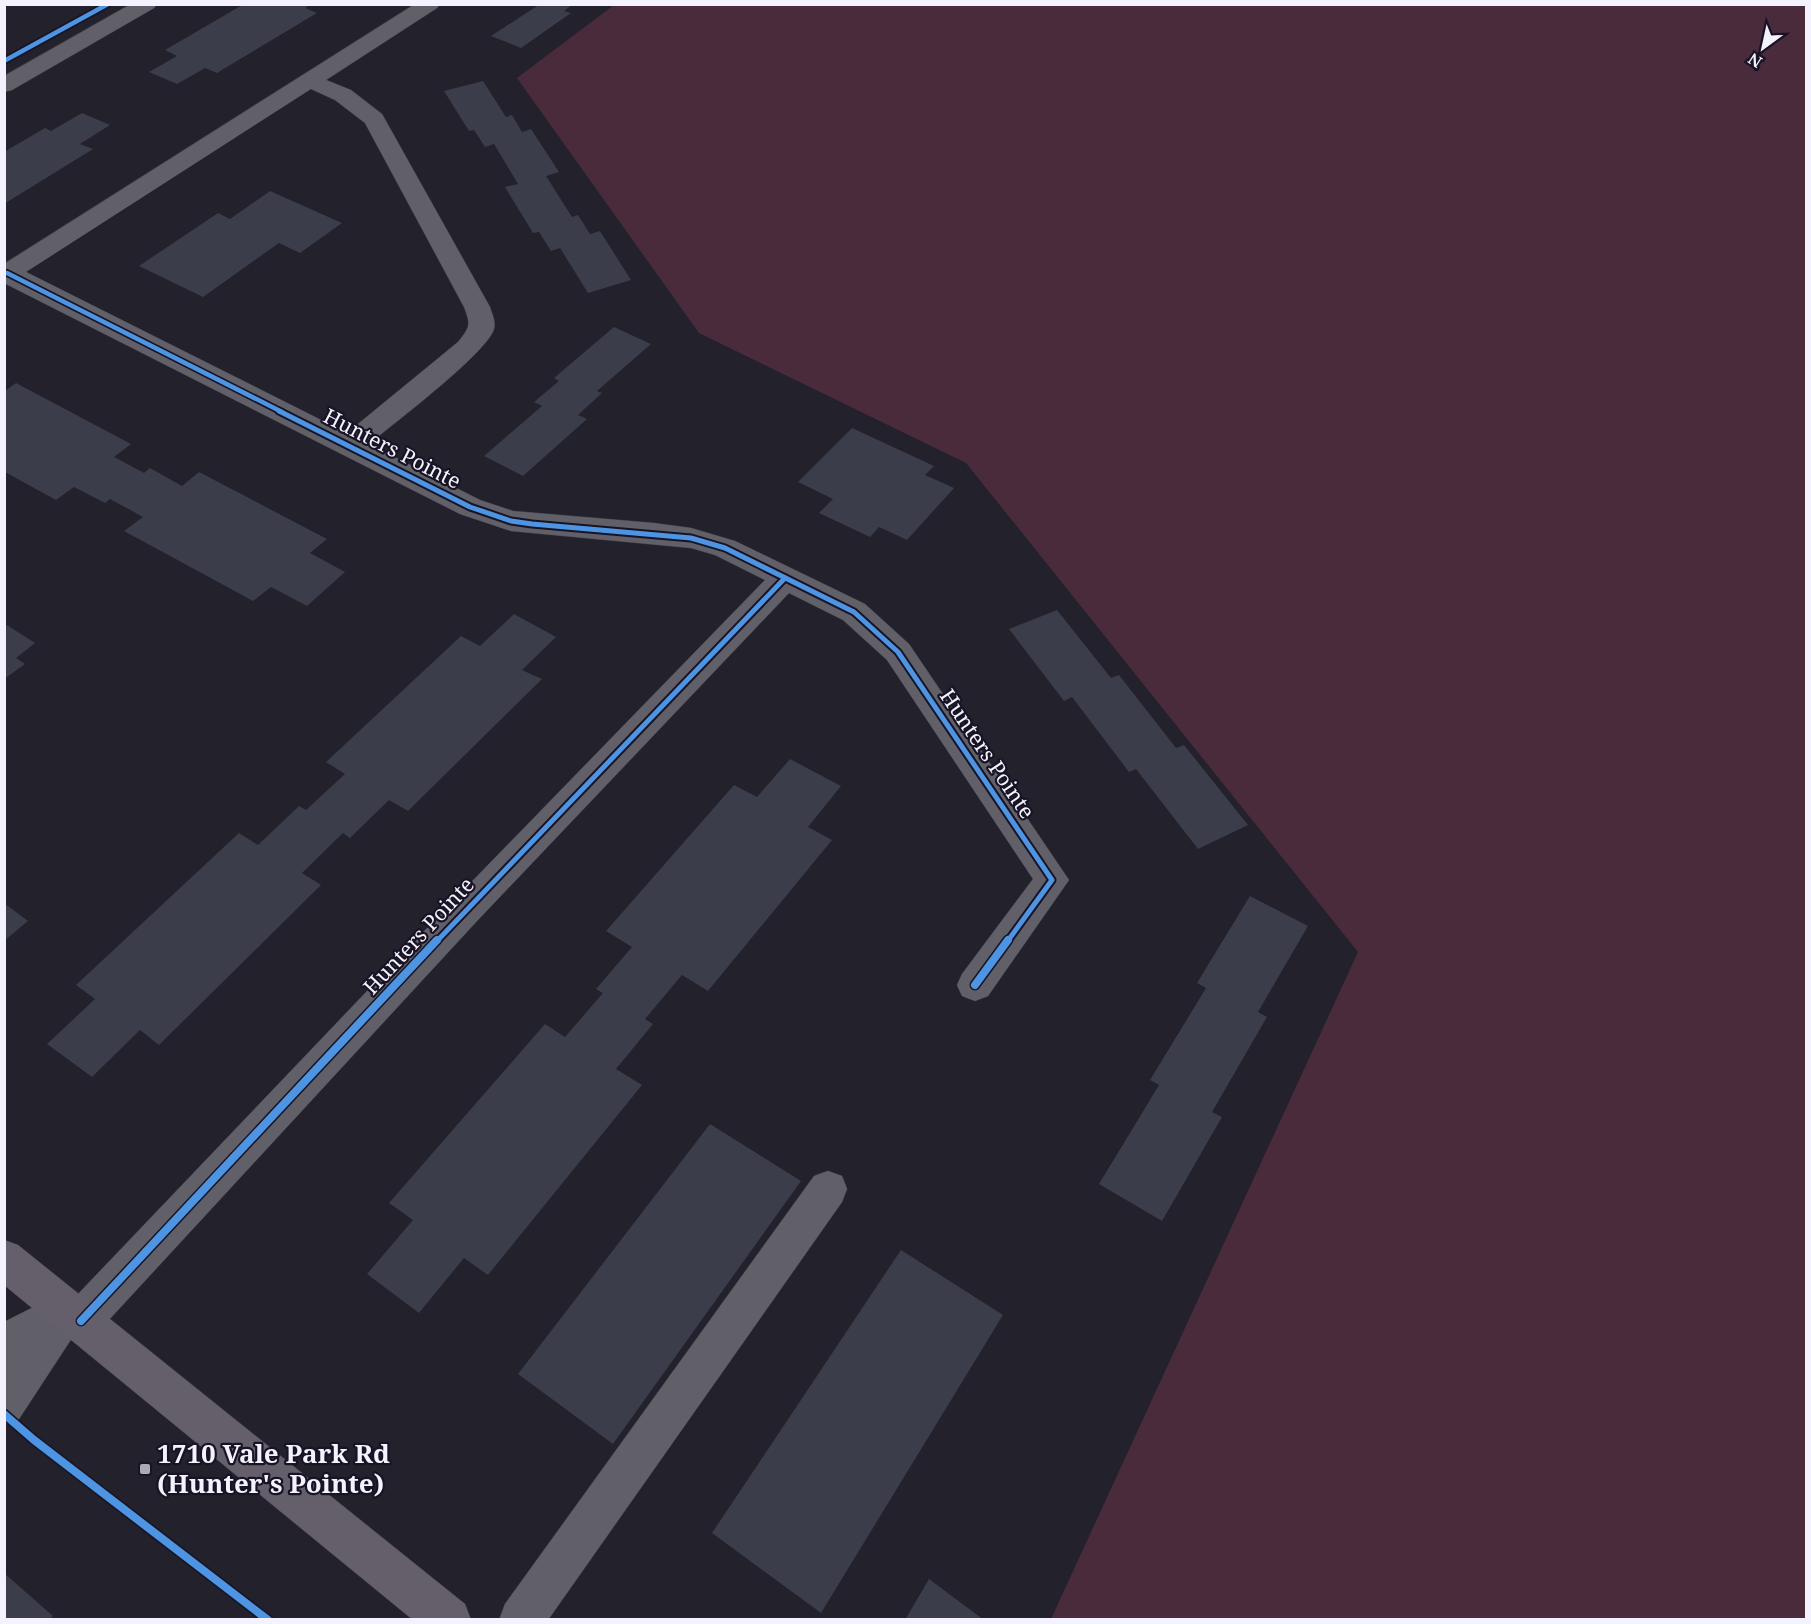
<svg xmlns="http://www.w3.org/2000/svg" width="1811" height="1624" viewBox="0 0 1811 1624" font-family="'Noto Serif',serif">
  <rect width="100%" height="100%" fill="#23212b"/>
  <polygon fill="#4a2b3b" points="614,5 1806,5 1806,1619 1051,1619 1358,952 966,463 699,333 517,78"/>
  <g fill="#3b3d4b">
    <polygon points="244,4 311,4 305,8 317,13 217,73 205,68 177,84 149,72 177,56 165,50"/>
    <polygon points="534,4 573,4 564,11 571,13 521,48 491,36 537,6"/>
    <polygon points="483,81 506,117 512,115 522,132 531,129 559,172 546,176 572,217 578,215 590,234 600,231 631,280 588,293 560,248 551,251 539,232 533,233 505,187 518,184 494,144 485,147 474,130 469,131 444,91"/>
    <polygon points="82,113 110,125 80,144 93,149 4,204 4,152 45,128 51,131"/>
    <polygon points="270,191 342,223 300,253 279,243 203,297 139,266 218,213 230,219"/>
    <polygon points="614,327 651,344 597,391 602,393 578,415 587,419 523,476 484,456 542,406 534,402 559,381 554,378"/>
    <polygon points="16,383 131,444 114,457 144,473 150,468 182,486 199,472 327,539 310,553 345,572 307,606 271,587 253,601 124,531 143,517 110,499 105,503 74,487 56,500 5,472 5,391"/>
    <polygon points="852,428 934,466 925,475 954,488 907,540 879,527 870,537 819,513 833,499 798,482"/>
    <polygon points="1057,610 1111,678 1119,675 1176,748 1184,745 1248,825 1198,849 1136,769 1129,772 1072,697 1064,701 1009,629"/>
    <polygon points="514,614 556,637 522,670 542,679 408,811 389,800 350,838 343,833 302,873 321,885 159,1045 140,1030 92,1077 47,1044 95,999 76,985 239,833 258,845 299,806 306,810 345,774 326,762 461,636 480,646"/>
    <polygon points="7,625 35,643 16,658 25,664 4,679 4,627"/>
    <polygon points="790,759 841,786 808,827 832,840 708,991 682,975 645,1019 653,1024 616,1069 642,1085 488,1275 464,1258 419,1313 367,1274 413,1220 389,1203 545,1024 565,1037 603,993 596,989 632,947 606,931 734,785 757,797"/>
    <polygon points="1250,896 1308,926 1258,1012 1267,1017 1212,1112 1222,1117 1162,1221 1099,1184 1159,1085 1150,1080 1206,988 1197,983"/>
    <polygon points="4,903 28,921 4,941"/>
    <polygon points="710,1124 801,1181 613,1444 518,1374"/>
    <polygon points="901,1250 1003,1315 821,1613 712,1533"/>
    <polygon points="4,1573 53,1616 50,1620 4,1620"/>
    <polygon points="929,1579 984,1620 905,1620"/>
  </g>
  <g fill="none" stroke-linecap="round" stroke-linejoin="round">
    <g stroke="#3f3d46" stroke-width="1">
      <g id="minor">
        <polygon points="131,4 157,4 154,8 12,90 4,92 4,76"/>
        <path d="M 415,4 L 440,4 L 437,8 L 326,80 L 351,90 L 382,114 L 490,307 C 492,314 496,321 494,329 C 487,353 393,424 369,444 L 480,500 L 513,511 L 654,523 L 691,528 L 735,541 L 865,604 L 909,644 L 1069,880 L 988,996 L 975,1001 L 962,996 L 957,985 L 962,974 L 1033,879 L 887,660 L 843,620 L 789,593 L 477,921 L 95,1335 L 81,1341 L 72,1338 L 19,1419 L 4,1425 L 4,1322 L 67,1290 L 78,1294 L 453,901 L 765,580 L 715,555 L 691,548 L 511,531 L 460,514 L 4,283 L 4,264 ZM 311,89 L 335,100 L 365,123 L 464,307 C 471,325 470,327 458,342 L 347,433 L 26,272 Z"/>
        <polygon points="828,1171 842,1176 847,1189 842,1202 548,1620 499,1620 505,1604 814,1176"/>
      </g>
    </g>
    <g stroke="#3f3d46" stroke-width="1">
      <polygon id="major" points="4,1240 18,1245 465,1604 471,1620 413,1620 4,1285"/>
    </g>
    <use href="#minor" fill="#615f67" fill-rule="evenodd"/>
    <use href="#major" fill="#655f6c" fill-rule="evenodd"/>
    <g stroke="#181425" stroke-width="8">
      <g id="cycleway-far2">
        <polyline points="4,61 108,4"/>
        <polyline points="7,273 282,412"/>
      </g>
    </g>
    <g stroke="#181425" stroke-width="9">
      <g id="cycleway-far1">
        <polyline points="279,411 470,507 511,521 532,524 691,538 725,548 854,612 898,652 1052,880 1007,942"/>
        <polyline points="436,942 785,578"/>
      </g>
    </g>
    <g stroke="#181425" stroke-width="11">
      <g id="cycleway">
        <polyline points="975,985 1008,940"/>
        <polyline points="81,1321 437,940"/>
        <polyline points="4,1414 34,1440 268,1620"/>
      </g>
    </g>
    <use href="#cycleway-far2" stroke="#4d94e3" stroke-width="4.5"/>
    <use href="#cycleway-far1" stroke="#4d94e3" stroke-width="5"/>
    <use href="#cycleway" stroke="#4d94e3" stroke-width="8"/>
  </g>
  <rect fill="#aba9b4" stroke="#181425" stroke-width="2" x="139" y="1463" width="12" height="12" rx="3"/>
  <g text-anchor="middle" stroke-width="4.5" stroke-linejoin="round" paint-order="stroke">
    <g font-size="21" fill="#f4f2fe" stroke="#181425">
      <text transform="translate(392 449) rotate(27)" y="7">Hunters Pointe</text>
      <text transform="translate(987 754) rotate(56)" y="7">Hunters Pointe</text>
      <text transform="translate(419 936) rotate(-47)" y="7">Hunters Pointe</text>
    </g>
    <g font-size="26" font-weight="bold" fill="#f4f2fe" stroke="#181425" text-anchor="start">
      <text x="157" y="1463">1710 Vale Park Rd<tspan x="157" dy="30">(Hunter's Pointe)</tspan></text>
    </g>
  </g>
  <rect width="1811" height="1624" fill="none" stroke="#f4f2fe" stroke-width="12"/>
  <g transform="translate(1763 48) rotate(213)" stroke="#181425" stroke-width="4.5" paint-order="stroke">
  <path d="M0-4.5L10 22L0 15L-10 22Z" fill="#f4f2fe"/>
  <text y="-9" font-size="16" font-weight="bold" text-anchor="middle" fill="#f4f2fe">N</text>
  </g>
</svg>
